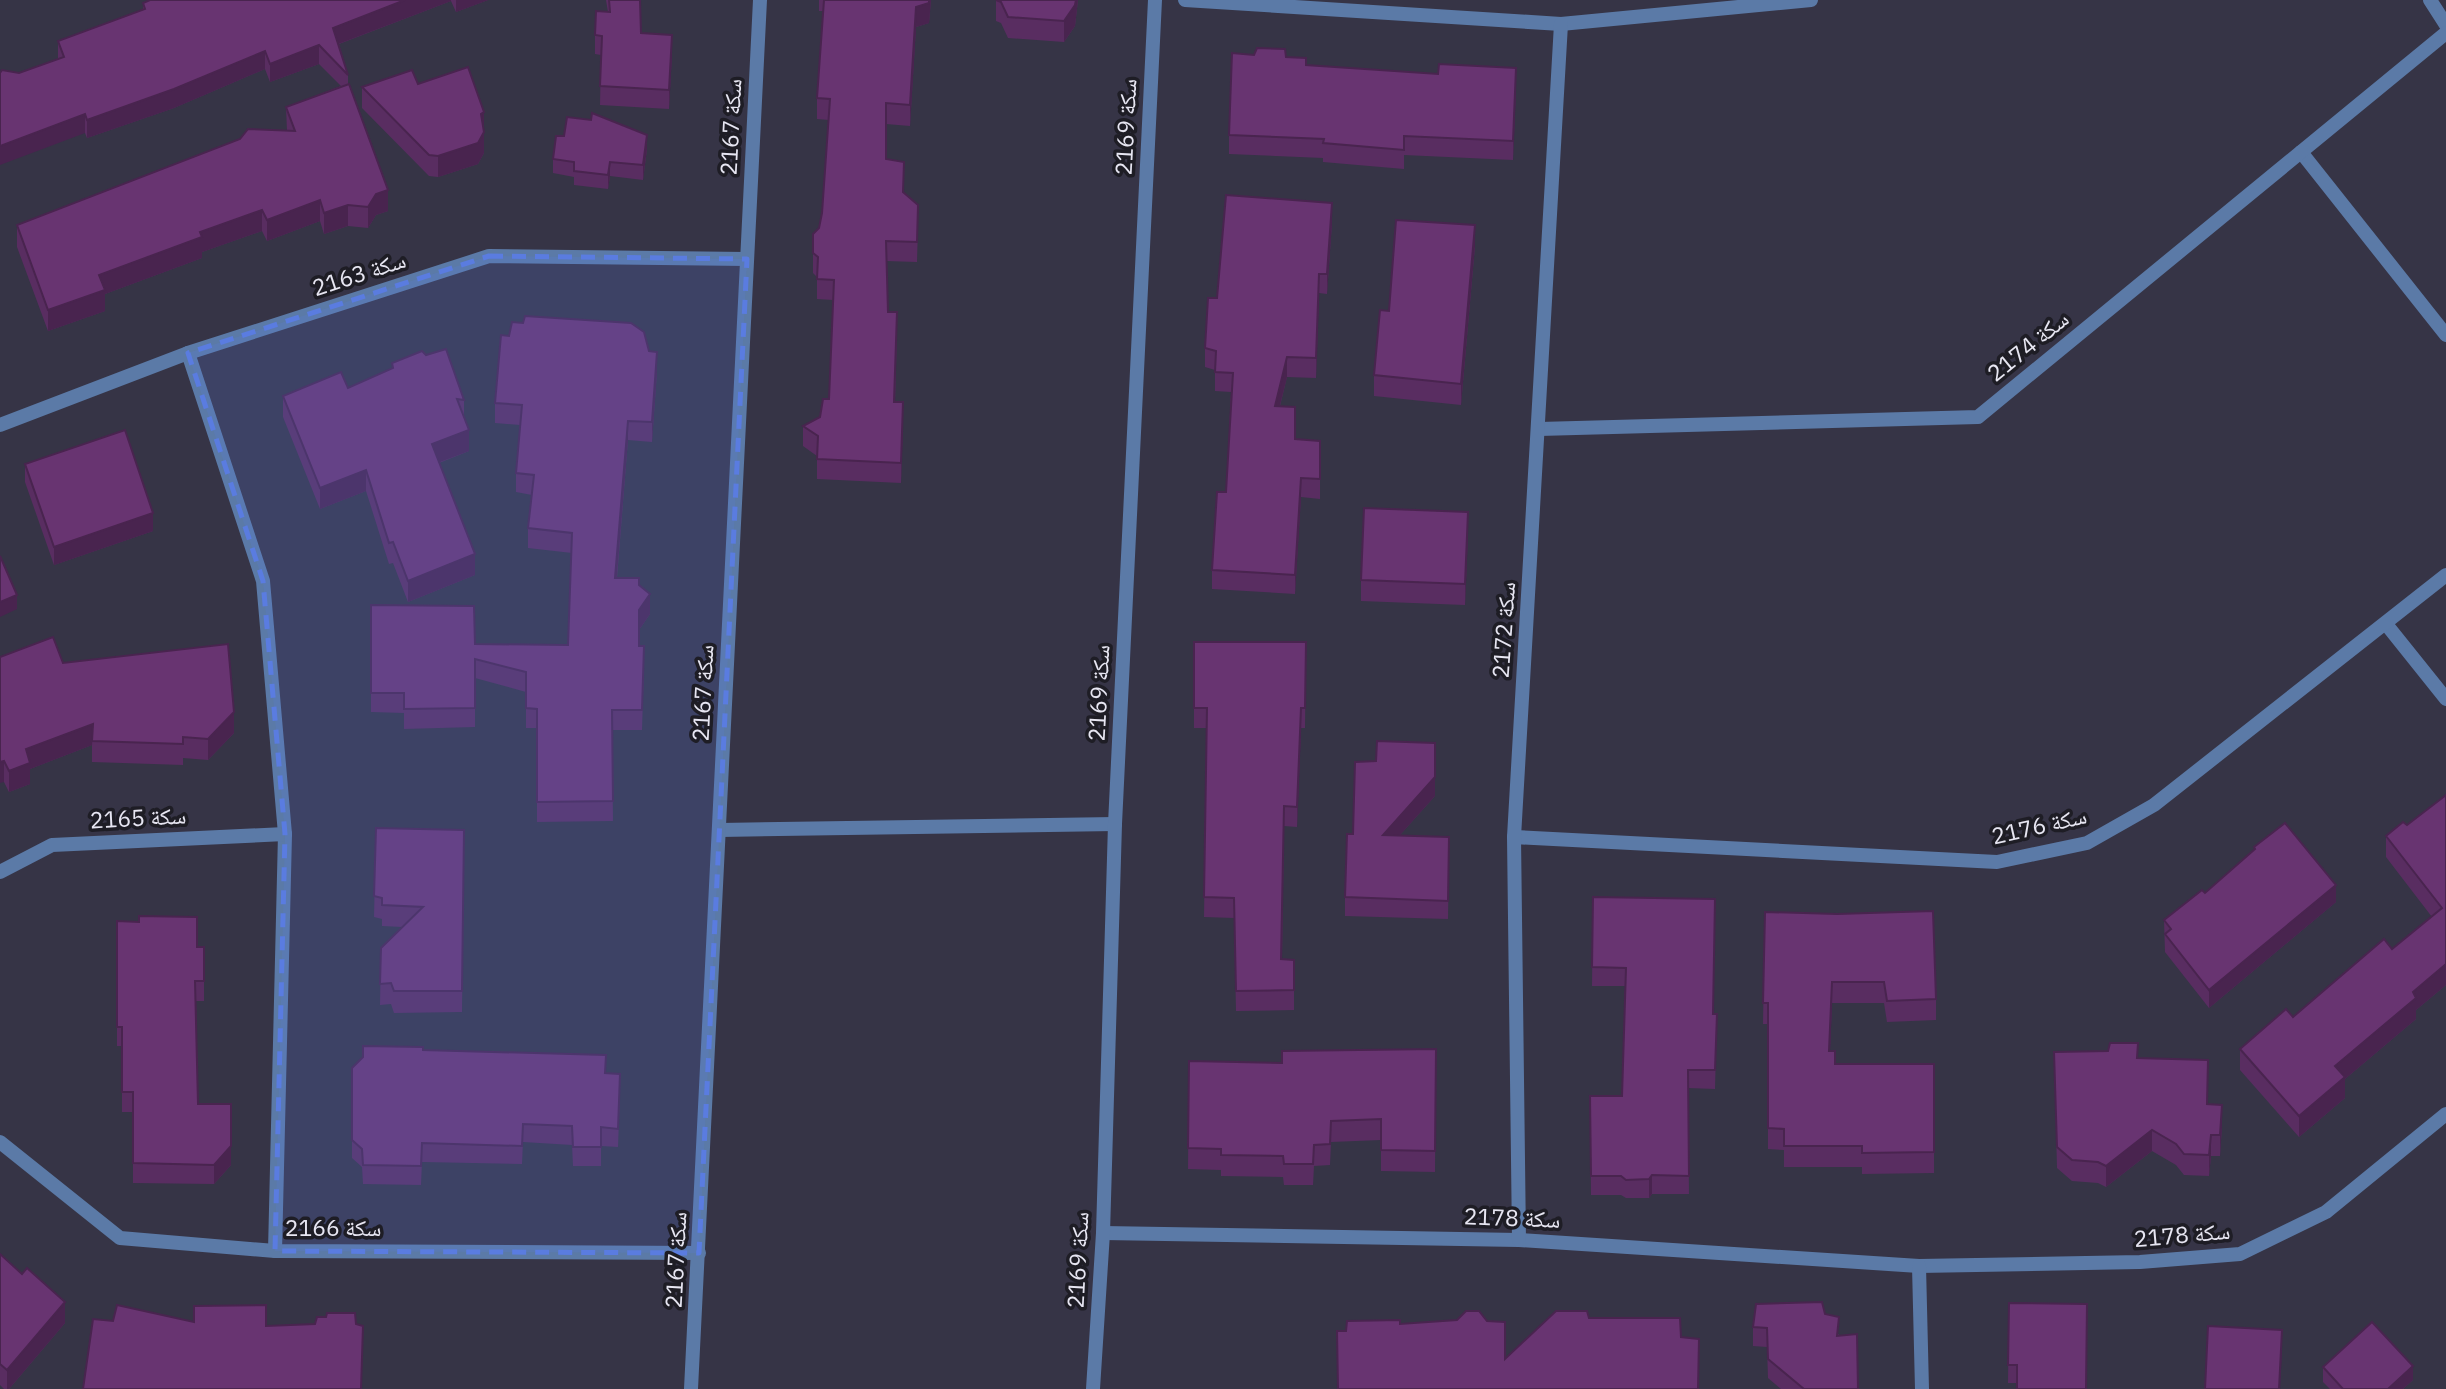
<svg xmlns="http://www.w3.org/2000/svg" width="2446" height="1389" viewBox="0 0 2446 1389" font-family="'IBM Plex Sans','Noto Naskh Arabic',sans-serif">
  <rect width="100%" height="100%" fill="#363446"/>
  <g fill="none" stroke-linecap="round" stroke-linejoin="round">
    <g stroke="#5b7aa7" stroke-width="14">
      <polyline points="1185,0 1561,24 1811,0"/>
      <polyline points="2430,0 2446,25"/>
      <polyline points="2301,152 2446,335"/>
      <polyline points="188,353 263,581 285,834 275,1251"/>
      <polyline points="0,425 188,353 489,256 747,259"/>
      <polyline points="1539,429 1978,417 2446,33"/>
      <polyline points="2386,624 2446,699"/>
      <polyline points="720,830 1115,824"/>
      <polyline points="1514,837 1997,862 2087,843 2154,805 2446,575"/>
      <polyline points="0,872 52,845 285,834"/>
      <polyline points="0,1142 120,1238 275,1251 699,1253"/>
      <polyline points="1103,1233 1519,1240 1919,1266 2140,1262 2240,1254 2326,1212 2446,1114"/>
      <polyline points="1519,1240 1514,837 1561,24"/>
      <polyline points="1919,1266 1922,1389"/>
      <polyline points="691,1389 760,0"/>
      <polyline points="1093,1389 1103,1233 1115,824 1155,0"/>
    </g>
  </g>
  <g fill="#592d61">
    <polygon points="150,0 488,0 456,12 451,1 339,44 348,75 348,84 388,211 376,215 368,228 348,226 324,234 320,221 267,241 262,231 202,252 202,258 105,294 105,311 48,331 17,247 17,225 287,131 286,107 341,86 319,64 270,82 265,69 174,108 87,138 85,133 19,73 58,60 58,41 143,10 143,3"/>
    <polygon points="606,0 640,0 641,33 672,54 669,109 600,105 601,55 595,54 595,35 608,12"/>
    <polygon points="819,0 931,0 929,23 916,27 910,126 886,124 886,159 904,192 918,225 917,262 886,261 888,312 897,332 895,402 903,422 901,483 817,479 817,456 803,446 803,426 820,417 829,399 833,300 817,299 817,277 813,273 813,234 819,228 822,213 829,120 817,119 817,98 823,11 819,11"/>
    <polygon points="996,0 1078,0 1075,26 1064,42 1008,38 1001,23 996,21"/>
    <polygon points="1286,57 1306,65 1516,87 1513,160 1404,155 1404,169 1323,162 1323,158 1229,154 1229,135"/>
    <polygon points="362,87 484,112 484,153 478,164 438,177 429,176 362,108"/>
    <polygon points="647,149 643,180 610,176 608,189 574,185 574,177 553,173 553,159"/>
    <polygon points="1332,223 1327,294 1319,293 1316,378 1287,377 1280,406 1295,439 1320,441 1320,499 1301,497 1295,594 1212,589 1212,570 1226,492 1231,392 1215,391 1215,370 1205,367 1205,348 1217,298"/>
    <polygon points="1475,246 1461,405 1374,396 1374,375 1389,311"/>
    <polygon points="649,351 657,372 652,442 628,440 617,578 639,585 650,614 639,630 639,646 644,666 642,730 612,730 613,821 537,822 537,728 526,728 526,692 475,678 475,727 404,729 404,713 371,712 371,605 475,644 568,645 572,553 528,548 528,528 532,495 516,492 516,473 520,425 495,423 495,403"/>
    <polygon points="392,363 464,400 464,419 469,451 439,463 475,575 408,602 393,563 389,564 366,491 320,509 283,417 283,396 348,388 392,369"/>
    <polygon points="25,464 153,531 54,565 25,482"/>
    <polygon points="1468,533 1465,605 1361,601 1361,580"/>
    <polygon points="1194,642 1306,642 1305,728 1301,728 1297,827 1284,826 1282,959 1294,960 1294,1010 1236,1011 1234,918 1204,917 1207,728 1194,728"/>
    <polygon points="0,657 63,663 234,733 208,760 183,758 183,765 92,762 92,745 30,769 30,784 9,792 4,782"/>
    <polygon points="2446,795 2446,985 2416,1010 2416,1019 2345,1079 2345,1098 2299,1137 2240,1070 2240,1049 2293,1017 2392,949 2432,917 2386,857 2386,836 2407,825"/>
    <polygon points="1435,796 1399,836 1449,856 1448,919 1345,916 1345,897 1353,834"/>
    <polygon points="376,828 464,830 462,1012 394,1013 391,1004 380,1005 381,948 402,927 382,926 382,919 374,917"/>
    <polygon points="2254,847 2336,902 2209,1008 2165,952 2164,920 2205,893 2254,850"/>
    <polygon points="1593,897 1713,1014 1717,1014 1715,1089 1688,1088 1689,1194 1652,1194 1649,1198 1626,1198 1621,1195 1591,1195 1590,1096 1622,1096 1625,986 1592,986"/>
    <polygon points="1765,912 1936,999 1936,1020 1887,1022 1884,1003 1832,1003 1830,1051 1835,1064 1934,1064 1934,1173 1862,1174 1862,1167 1784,1167 1784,1150 1768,1149 1768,1024 1763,1024"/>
    <polygon points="117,921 197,947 204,947 204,1001 196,1001 198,1104 231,1165 214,1184 133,1183 133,1112 122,1112 122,1046 117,1046"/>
    <polygon points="1436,1049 1435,1172 1381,1171 1381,1140 1331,1142 1330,1165 1314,1166 1313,1185 1284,1185 1283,1177 1221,1176 1221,1170 1188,1169 1189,1061 1282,1063"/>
    <polygon points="423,1050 606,1073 620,1093 618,1147 601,1146 601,1166 573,1166 572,1145 523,1142 522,1164 422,1162 421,1185 363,1184 362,1167 352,1158 352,1068"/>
    <polygon points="2054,1052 2138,1058 2207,1104 2222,1126 2220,1156 2211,1156 2209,1176 2184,1175 2176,1165 2152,1151 2106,1187 2098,1183 2072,1181 2057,1168"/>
    <polygon points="0,1254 22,1274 65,1323 9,1389 4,1389 0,1385"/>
    <polygon points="2009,1303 2087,1304 2017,1383 2008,1383"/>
    <polygon points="1825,1314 1839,1335 1858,1389 1781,1389 1768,1378 1767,1347 1753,1346 1753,1327"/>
    <polygon points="2323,1367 2413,1380 2403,1389 2330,1389 2323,1382"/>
  </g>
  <g fill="#49244f">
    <polygon points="405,0 451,0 451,1 333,46 333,28"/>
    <polygon points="456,0 488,0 456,12"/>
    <polygon points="929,0 931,0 929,23 916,27 910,126 910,105 916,7"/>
    <polygon points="1076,0 1078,0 1075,26 1064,42 1064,21"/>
    <polygon points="672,35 672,54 669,109 669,90"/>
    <polygon points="319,45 319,64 270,82 270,64"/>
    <polygon points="265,51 265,69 174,108 87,138 87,120"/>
    <polygon points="1516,68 1516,87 1513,160 1513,141"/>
    <polygon points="484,112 484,133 481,114"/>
    <polygon points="85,114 85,133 0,165 0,146"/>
    <polygon points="484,132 484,153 478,164 438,177 438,156"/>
    <polygon points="647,135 647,149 643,180 643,165"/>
    <polygon points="610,162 610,176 608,189 608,175"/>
    <polygon points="388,190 388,211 376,215 368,228 368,207 376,194"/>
    <polygon points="320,200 320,221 267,241 267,220"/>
    <polygon points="1332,203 1332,223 1327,294 1327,274"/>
    <polygon points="348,205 348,226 324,234 324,213"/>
    <polygon points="262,210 262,231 202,252 202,258 105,294 105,311 48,331 48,310 99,275 200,232"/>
    <polygon points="1475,225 1475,246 1461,405 1461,384"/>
    <polygon points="1319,274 1319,293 1316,378 1316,358"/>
    <polygon points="657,352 657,372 652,442 652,422"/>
    <polygon points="1287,357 1287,377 1275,425 1275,406"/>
    <polygon points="903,402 903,422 901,483 901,463"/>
    <polygon points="628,421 628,440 615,598 615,578"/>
    <polygon points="469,430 469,451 432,465 432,444"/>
    <polygon points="366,470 366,491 320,509 320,488"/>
    <polygon points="1301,478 1301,497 1295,594 1295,575"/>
    <polygon points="1468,512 1468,533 1465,605 1465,584"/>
    <polygon points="153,513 153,531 54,565 54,547"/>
    <polygon points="475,554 475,575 408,602 408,581"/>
    <polygon points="650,594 650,614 639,630 639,610"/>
    <polygon points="17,595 17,609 0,617 0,602"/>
    <polygon points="1301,708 1301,728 1297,827 1297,807"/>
    <polygon points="234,712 234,733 208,760 208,739"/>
    <polygon points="93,724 92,745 30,769 30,784 9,792 9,771 26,749"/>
    <polygon points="1435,743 1435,796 1383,854 1383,835"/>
    <polygon points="4,761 4,782 0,783 0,762"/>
    <polygon points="2336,885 2336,902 2209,1008 2209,990"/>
    <polygon points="2446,964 2446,985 2416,1010 2416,1019 2345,1079 2345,1098 2299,1137 2299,1116 2335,1066 2413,992"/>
    <polygon points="1832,982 1832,1003 1829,1072 1829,1051"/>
    <polygon points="231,1104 231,1165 214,1184 214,1165"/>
    <polygon points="2222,1105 2222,1126 2220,1156 2220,1135"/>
    <polygon points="2152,1130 2152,1151 2106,1187 2106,1166"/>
    <polygon points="2211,1135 2211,1156 2209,1176 2209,1155"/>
    <polygon points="1652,1175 1652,1194 1649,1198 1649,1179"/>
    <polygon points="65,1302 65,1323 9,1389 7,1389 7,1370"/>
    <polygon points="2282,1330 2282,1351 2280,1389 2279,1389"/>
    <polygon points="2413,1366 2413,1380 2403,1389 2388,1389"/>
  </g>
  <g fill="#683471" stroke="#49244f" stroke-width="2">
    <polygon points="150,0 405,0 333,28 348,75 319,45 270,64 265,51 174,89 87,120 85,114 0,146 0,73 2,70 19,73 64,57 58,41 145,9 143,3"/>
    <polygon points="609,0 640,0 641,33 672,35 669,90 600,86 602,36 595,35 596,11 610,12"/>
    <polygon points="824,0 929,0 929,3 916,7 910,105 886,103 886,159 904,162 903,192 918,205 917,242 886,241 888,312 897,312 894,402 903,402 901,463 817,459 818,436 803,426 820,417 823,399 829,399 834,280 817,279 818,257 813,253 813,234 819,228 822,213 830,99 817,98"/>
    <polygon points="996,0 1076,0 1075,5 1064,21 1008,17 1001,2"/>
    <polygon points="1257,48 1285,49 1286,57 1306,58 1306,65 1438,74 1439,64 1516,68 1513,141 1404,136 1404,150 1323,143 1324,139 1229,135 1232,53 1254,55"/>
    <polygon points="468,67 484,112 481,114 484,132 478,143 438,156 429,155 362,87 412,70 418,84"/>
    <polygon points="349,84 388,190 376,194 368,207 348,205 324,213 320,200 267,220 262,210 200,232 202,237 99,275 105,290 48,310 17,225 240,139 248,129 295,131 286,107"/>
    <polygon points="592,113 647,135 643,165 610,162 608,175 574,171 574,162 553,159 556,136 564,136 567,117 591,120"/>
    <polygon points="1226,195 1332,203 1327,274 1319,274 1316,358 1287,357 1275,406 1295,407 1295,439 1320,441 1320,479 1301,478 1295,575 1212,570 1217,492 1226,492 1233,373 1215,372 1216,351 1205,348 1208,298 1217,298"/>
    <polygon points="1396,220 1475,225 1461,384 1374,375 1380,310 1389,311"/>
    <polygon points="525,316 631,323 644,332 649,351 657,352 652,422 628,421 615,578 639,578 639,585 650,594 639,610 639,646 644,646 642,710 612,710 613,801 537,802 537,709 526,708 526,672 475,659 475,708 404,709 404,693 371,693 371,605 474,606 475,644 568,645 572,533 528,528 534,475 516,473 522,405 495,403 501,335 509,336 512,322 523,323"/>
    <polygon points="446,349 464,400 457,399 469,430 432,444 475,554 408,581 393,542 389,543 366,470 320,488 283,396 341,372 348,388 393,368 392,363 422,351 426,355"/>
    <polygon points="125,430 153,513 54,547 25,464"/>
    <polygon points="1364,508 1468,512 1465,584 1361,580"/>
    <polygon points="0,556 17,595 0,602"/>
    <polygon points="53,637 63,663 228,644 234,712 208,739 183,737 183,744 92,741 93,724 26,749 30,763 9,771 4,761 0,762 0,657"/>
    <polygon points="1194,642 1306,642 1305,708 1301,708 1297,807 1284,806 1281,959 1294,960 1294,990 1236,991 1234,898 1204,897 1207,708 1194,708"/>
    <polygon points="1377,741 1435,743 1435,777 1383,835 1449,837 1448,901 1345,897 1347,834 1353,834 1355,762 1376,761"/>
    <polygon points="2446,795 2446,964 2413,992 2416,998 2335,1066 2345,1077 2299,1116 2240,1049 2286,1009 2293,1017 2384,939 2392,949 2442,908 2386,836 2403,822 2407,825"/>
    <polygon points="2285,823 2336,885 2209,990 2165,934 2171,929 2164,920 2202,890 2205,893 2255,849 2254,847"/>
    <polygon points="376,828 464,830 462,991 394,991 391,983 380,984 381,948 423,907 382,905 382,898 374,896"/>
    <polygon points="1593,897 1715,899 1713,1014 1717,1014 1715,1070 1688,1070 1689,1176 1652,1175 1649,1179 1626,1180 1621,1176 1591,1176 1590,1096 1622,1096 1626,968 1592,967"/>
    <polygon points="1933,911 1936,999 1887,1001 1884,982 1832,982 1829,1051 1835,1051 1835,1064 1934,1064 1934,1152 1862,1153 1862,1146 1784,1146 1784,1129 1768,1128 1768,1003 1763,1003 1765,912 1837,914"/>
    <polygon points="139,916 197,917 197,947 204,947 204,981 195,981 198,1104 231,1104 231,1146 214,1165 133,1163 133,1092 122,1092 122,1027 117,1027 117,921 139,922"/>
    <polygon points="2110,1043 2138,1043 2137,1058 2208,1060 2207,1104 2222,1105 2220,1135 2211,1135 2209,1155 2184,1154 2176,1144 2152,1130 2106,1166 2098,1162 2072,1160 2057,1147 2054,1052 2108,1051"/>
    <polygon points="363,1046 423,1047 423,1050 606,1055 605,1073 620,1074 618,1129 601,1127 601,1147 573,1147 572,1126 523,1124 522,1146 422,1143 421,1166 363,1165 362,1149 352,1140 352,1068 363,1057"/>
    <polygon points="1436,1049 1435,1151 1381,1150 1381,1119 1331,1121 1330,1144 1314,1145 1313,1164 1284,1164 1283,1156 1221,1155 1221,1149 1188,1148 1189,1061 1282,1063 1282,1051"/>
    <polygon points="0,1254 22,1274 27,1268 65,1302 7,1370 0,1364"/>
    <polygon points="1822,1302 1825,1314 1839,1317 1837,1336 1857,1334 1858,1389 1804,1389 1768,1359 1767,1328 1753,1327 1756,1304"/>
    <polygon points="2009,1303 2087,1304 2086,1389 2017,1389 2017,1365 2008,1365"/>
    <polygon points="117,1305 194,1322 194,1306 266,1305 266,1326 315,1324 317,1317 326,1317 327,1313 355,1313 356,1324 363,1326 361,1389 83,1389 93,1319 113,1321"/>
    <polygon points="1466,1311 1479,1311 1487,1321 1505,1322 1505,1359 1556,1311 1587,1311 1589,1318 1680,1318 1681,1337 1699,1339 1698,1389 1338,1389 1337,1331 1346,1331 1347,1321 1400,1320 1400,1324 1457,1320"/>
    <polygon points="2372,1322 2413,1366 2388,1389 2343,1389 2323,1367"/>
    <polygon points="2208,1326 2282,1330 2279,1389 2205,1389"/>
  </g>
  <path fill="#5a7ce0" fill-opacity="0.2" stroke="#5a7ce0" stroke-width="5" stroke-dasharray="14 9" stroke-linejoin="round" d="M 489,256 L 747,259 L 699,1253 L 275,1251 L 285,834 L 263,581 L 188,353 Z"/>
  <g text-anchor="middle" stroke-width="7" stroke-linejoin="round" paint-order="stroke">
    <g font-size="23" fill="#e7e6f2" stroke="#1e1d25">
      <text transform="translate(731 127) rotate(-87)" y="8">سكة 2167</text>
      <text transform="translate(1126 127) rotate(-87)" y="8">سكة 2169</text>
      <text transform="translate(359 274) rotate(-18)" y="8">سكة 2163</text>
      <text transform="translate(2028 346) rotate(-39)" y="8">سكة 2174</text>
      <text transform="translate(1504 630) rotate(-86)" y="8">سكة 2172</text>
      <text transform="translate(703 693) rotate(-87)" y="8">سكة 2167</text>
      <text transform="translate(1099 693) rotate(-87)" y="8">سكة 2169</text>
      <text transform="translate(138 818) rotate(-3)" y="8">سكة 2165</text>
      <text transform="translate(2039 826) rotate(-13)" y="8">سكة 2176</text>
      <text transform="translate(1512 1218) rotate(2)" y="8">سكة 2178</text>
      <text x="333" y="1236">سكة 2166</text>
      <text transform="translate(2182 1235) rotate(-5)" y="8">سكة 2178</text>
      <text transform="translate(676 1260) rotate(-87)" y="8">سكة 2167</text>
      <text transform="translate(1078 1260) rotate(-87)" y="8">سكة 2169</text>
    </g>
  </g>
</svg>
